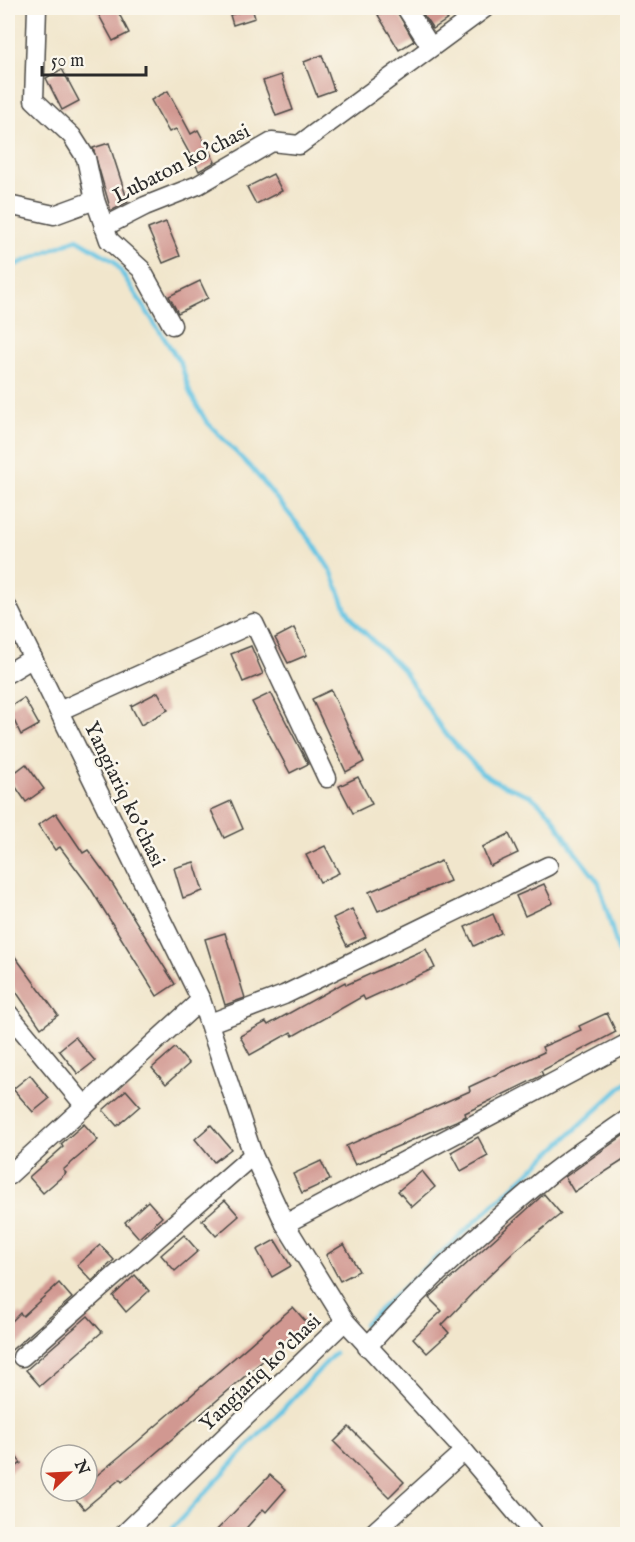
<svg xmlns="http://www.w3.org/2000/svg" width="635" height="1542" viewBox="0 0 635 1542" font-family="'IM FELL English',serif">
  <rect width="100%" height="100%" fill="#fbf7ec"/>
  <filter id="ink" filterUnits="userSpaceOnUse"><feTurbulence type="fractalNoise" baseFrequency=".0167" numOctaves="2"/><feDisplacementMap in="SourceGraphic" scale="12" xChannelSelector="R" yChannelSelector="G"/><feConvolveMatrix kernelMatrix="1 2 1 2 8 2 1 2 1" color-interpolation-filters="sRGB"/></filter>
  <filter id="wash" filterUnits="userSpaceOnUse"><feTurbulence type="fractalNoise" baseFrequency=".008" numOctaves="4" result="noise"/><feDisplacementMap in="SourceGraphic" scale="24" xChannelSelector="R" yChannelSelector="G"/><feGaussianBlur stdDeviation="1.35" result="paint"/><feColorMatrix in="noise" values="0 0 0 0 0 0 0 0 0 0 0 0 0 0 0 0 0 1.4 0 .05"/><feComposite in="paint" operator="in"/></filter>
  <g filter="url(#wash)">
    <rect width="100%" height="100%" fill="#f1e6cc"/>
    <g fill="none" stroke-linecap="round" stroke-linejoin="round">
      <g stroke="#65c4e3" stroke-width="4.5">
        <polyline points="8,268 77,239 114,261 181,364 190,393 206,421 254,471 313,543 332,573 346,609 356,624 403,670 443,731 482,773 498,783 531,796 551,814 572,848 599,883 618,950 628,965"/>
        <polyline points="364,1324 628,1081"/>
        <polyline points="167,1534 335,1353"/>
      </g>
    </g>
    <g id="blocks">
      <g fill="#d19891">
        <polygon points="95,8 116,8 129,33 113,41"/>
        <polygon points="252,8 255,18 233,25 230,15"/>
        <polygon points="390,8 395,8 414,41 399,50 378,15"/>
        <polygon points="419,8 441,8 448,19 433,29"/>
        <polygon points="322,55 334,90 317,96 304,62"/>
        <polygon points="62,69 79,101 62,110 46,78"/>
        <polygon points="281,75 293,110 276,116 263,81"/>
        <polygon points="168,91 191,134 198,130 215,162 199,171 176,129 169,132 151,100"/>
        <polygon points="109,143 128,202 111,211 93,148"/>
        <polygon points="273,174 282,191 256,204 247,187"/>
        <polygon points="166,222 180,256 163,263 148,229"/>
        <polygon points="200,281 208,298 178,313 169,296"/>
        <polygon points="294,628 307,655 288,663 275,638"/>
        <polygon points="251,646 263,674 243,682 231,654"/>
        <polygon points="331,690 364,762 346,772 312,699"/>
        <polygon points="158,692 168,710 141,725 131,706"/>
        <polygon points="271,693 308,764 290,773 252,702"/>
        <polygon points="24,698 39,725 21,735 8,708"/>
        <polygon points="26,764 44,789 26,802 9,777"/>
        <polygon points="358,777 372,804 353,813 339,786"/>
        <polygon points="231,801 243,829 224,838 211,810"/>
        <polygon points="56,813 83,853 88,850 110,880 175,984 157,996 89,886 60,847 55,850 38,825"/>
        <polygon points="509,834 518,853 490,866 482,847"/>
        <polygon points="325,846 339,873 320,882 306,855"/>
        <polygon points="441,861 450,881 378,911 369,892"/>
        <polygon points="194,862 203,891 183,898 174,868"/>
        <polygon points="544,884 553,903 525,916 516,896"/>
        <polygon points="352,909 366,937 347,946 333,918"/>
        <polygon points="493,914 501,933 474,946 465,927"/>
        <polygon points="225,933 245,998 225,1005 205,939"/>
        <polygon points="8,947 58,1015 41,1028 8,980"/>
        <polygon points="426,949 435,968 365,1000 363,996 293,1036 291,1032 250,1055 240,1036 266,1022 268,1025 345,982 346,985"/>
        <polygon points="607,1013 616,1032 541,1071 543,1075 465,1113 466,1116 456,1121 355,1165 346,1146 470,1091 469,1087 544,1052 542,1047 581,1030 579,1026"/>
        <polygon points="75,1037 95,1061 78,1074 59,1050"/>
        <polygon points="175,1048 189,1064 166,1084 152,1068"/>
        <polygon points="30,1075 49,1099 33,1112 13,1089"/>
        <polygon points="126,1090 140,1106 117,1126 103,1110"/>
        <polygon points="84,1124 98,1140 63,1170 66,1173 43,1193 29,1177 63,1147 61,1144"/>
        <polygon points="211,1125 231,1149 214,1162 195,1139"/>
        <polygon points="627,1133 627,1158 574,1192 565,1177"/>
        <polygon points="478,1137 488,1156 461,1171 451,1152"/>
        <polygon points="321,1161 330,1180 302,1193 293,1174"/>
        <polygon points="422,1171 435,1187 412,1207 398,1191"/>
        <polygon points="544,1194 561,1214 516,1250 487,1278 442,1325 449,1333 427,1353 413,1338 442,1311 429,1298"/>
        <polygon points="225,1200 239,1216 216,1236 202,1220"/>
        <polygon points="148,1201 162,1217 139,1238 125,1222"/>
        <polygon points="184,1235 198,1251 175,1271 161,1255"/>
        <polygon points="275,1240 291,1266 272,1277 257,1250"/>
        <polygon points="344,1244 359,1271 340,1281 326,1255"/>
        <polygon points="100,1245 114,1260 92,1281 77,1265"/>
        <polygon points="135,1275 149,1291 126,1312 113,1296"/>
        <polygon points="59,1283 72,1298 8,1353 8,1325 20,1313 23,1316"/>
        <polygon points="293,1307 307,1323 122,1482 120,1479 84,1509 69,1491 87,1491 87,1479 94,1473 96,1476 136,1443"/>
        <polygon points="88,1316 102,1332 40,1386 26,1370"/>
        <polygon points="349,1427 404,1482 389,1497 334,1442"/>
        <polygon points="8,1446 21,1463 8,1473"/>
        <polygon points="270,1475 286,1489 266,1512 263,1509 241,1534 213,1534"/>
      </g>
    </g>
  </g>
  <g filter="url(#ink)">
    <use href="#blocks" fill-opacity="0" stroke="#494743" stroke-width="1.5"/>
    <g fill="none" stroke-linecap="round" stroke-linejoin="round">
      <g stroke="#494743" stroke-width="21">
        <g id="minor">
          <polyline points="37,8 34,100 72,136 86,158 95,200 109,240 141,269 172,325"/>
          <polyline points="406,8 431,47"/>
          <polyline points="8,205 54,215 95,200"/>
          <polyline points="104,227 145,206 198,185 272,142 299,145 485,8"/>
          <polyline points="8,608 201,1000 253,1155 285,1224 345,1321 464,1451 534,1534"/>
          <polyline points="8,673 33,658"/>
          <polyline points="59,711 254,623 327,778"/>
          <polyline points="8,1013 85,1106"/>
          <polyline points="210,1023 284,995 548,866"/>
          <polyline points="8,1176 201,1000"/>
          <polyline points="285,1224 628,1043"/>
          <path d="M 367,1347 C 422,1285 485,1227 549,1175 C 574,1155 602,1137 628,1119"/>
          <polyline points="22,1357 253,1155"/>
          <polyline points="124,1534 345,1321"/>
          <polyline points="372,1534 464,1451"/>
        </g>
      </g>
      <use href="#minor" stroke="#fff" stroke-width="18"/>
    </g>
  </g>
  <g text-anchor="middle" stroke-width="5" stroke-linejoin="round" paint-order="stroke">
    <g font-size="21" fill="#2b2b2b" stroke="#fbf7ec">
      <text transform="translate(181 163) rotate(-27)" y="7">Lubaton ko'chasi</text>
      <text transform="translate(125 794) rotate(64)" y="7">Yangiariq ko'chasi</text>
      <text transform="translate(260 1372) rotate(-44)" y="7">Yangiariq ko'chasi</text>
    </g>
  </g>
  <rect width="635" height="1542" fill="none" stroke="#fbf7ec" stroke-width="30"/>
  <g transform="translate(69 1473) rotate(66)"><circle r="28" fill="#fbf7ec" stroke="#a8a59f" stroke-width="1.5"/>
  <path d="M0-4.5L10 22L0 15L-10 22Z" fill="#c8321e"/>
  <text y="-9" font-size="16" font-weight="bold" text-anchor="middle" fill="#2b2b2b">N</text>
  </g>
  <path d="M42 66v9h104v-9" fill="none" stroke="#2b2b2b" stroke-width="3"/>
  <text x="51" y="66" font-size="18" fill="#2b2b2b" stroke="#fbf7ec" stroke-width="4.5" paint-order="stroke">50 m</text>
</svg>
